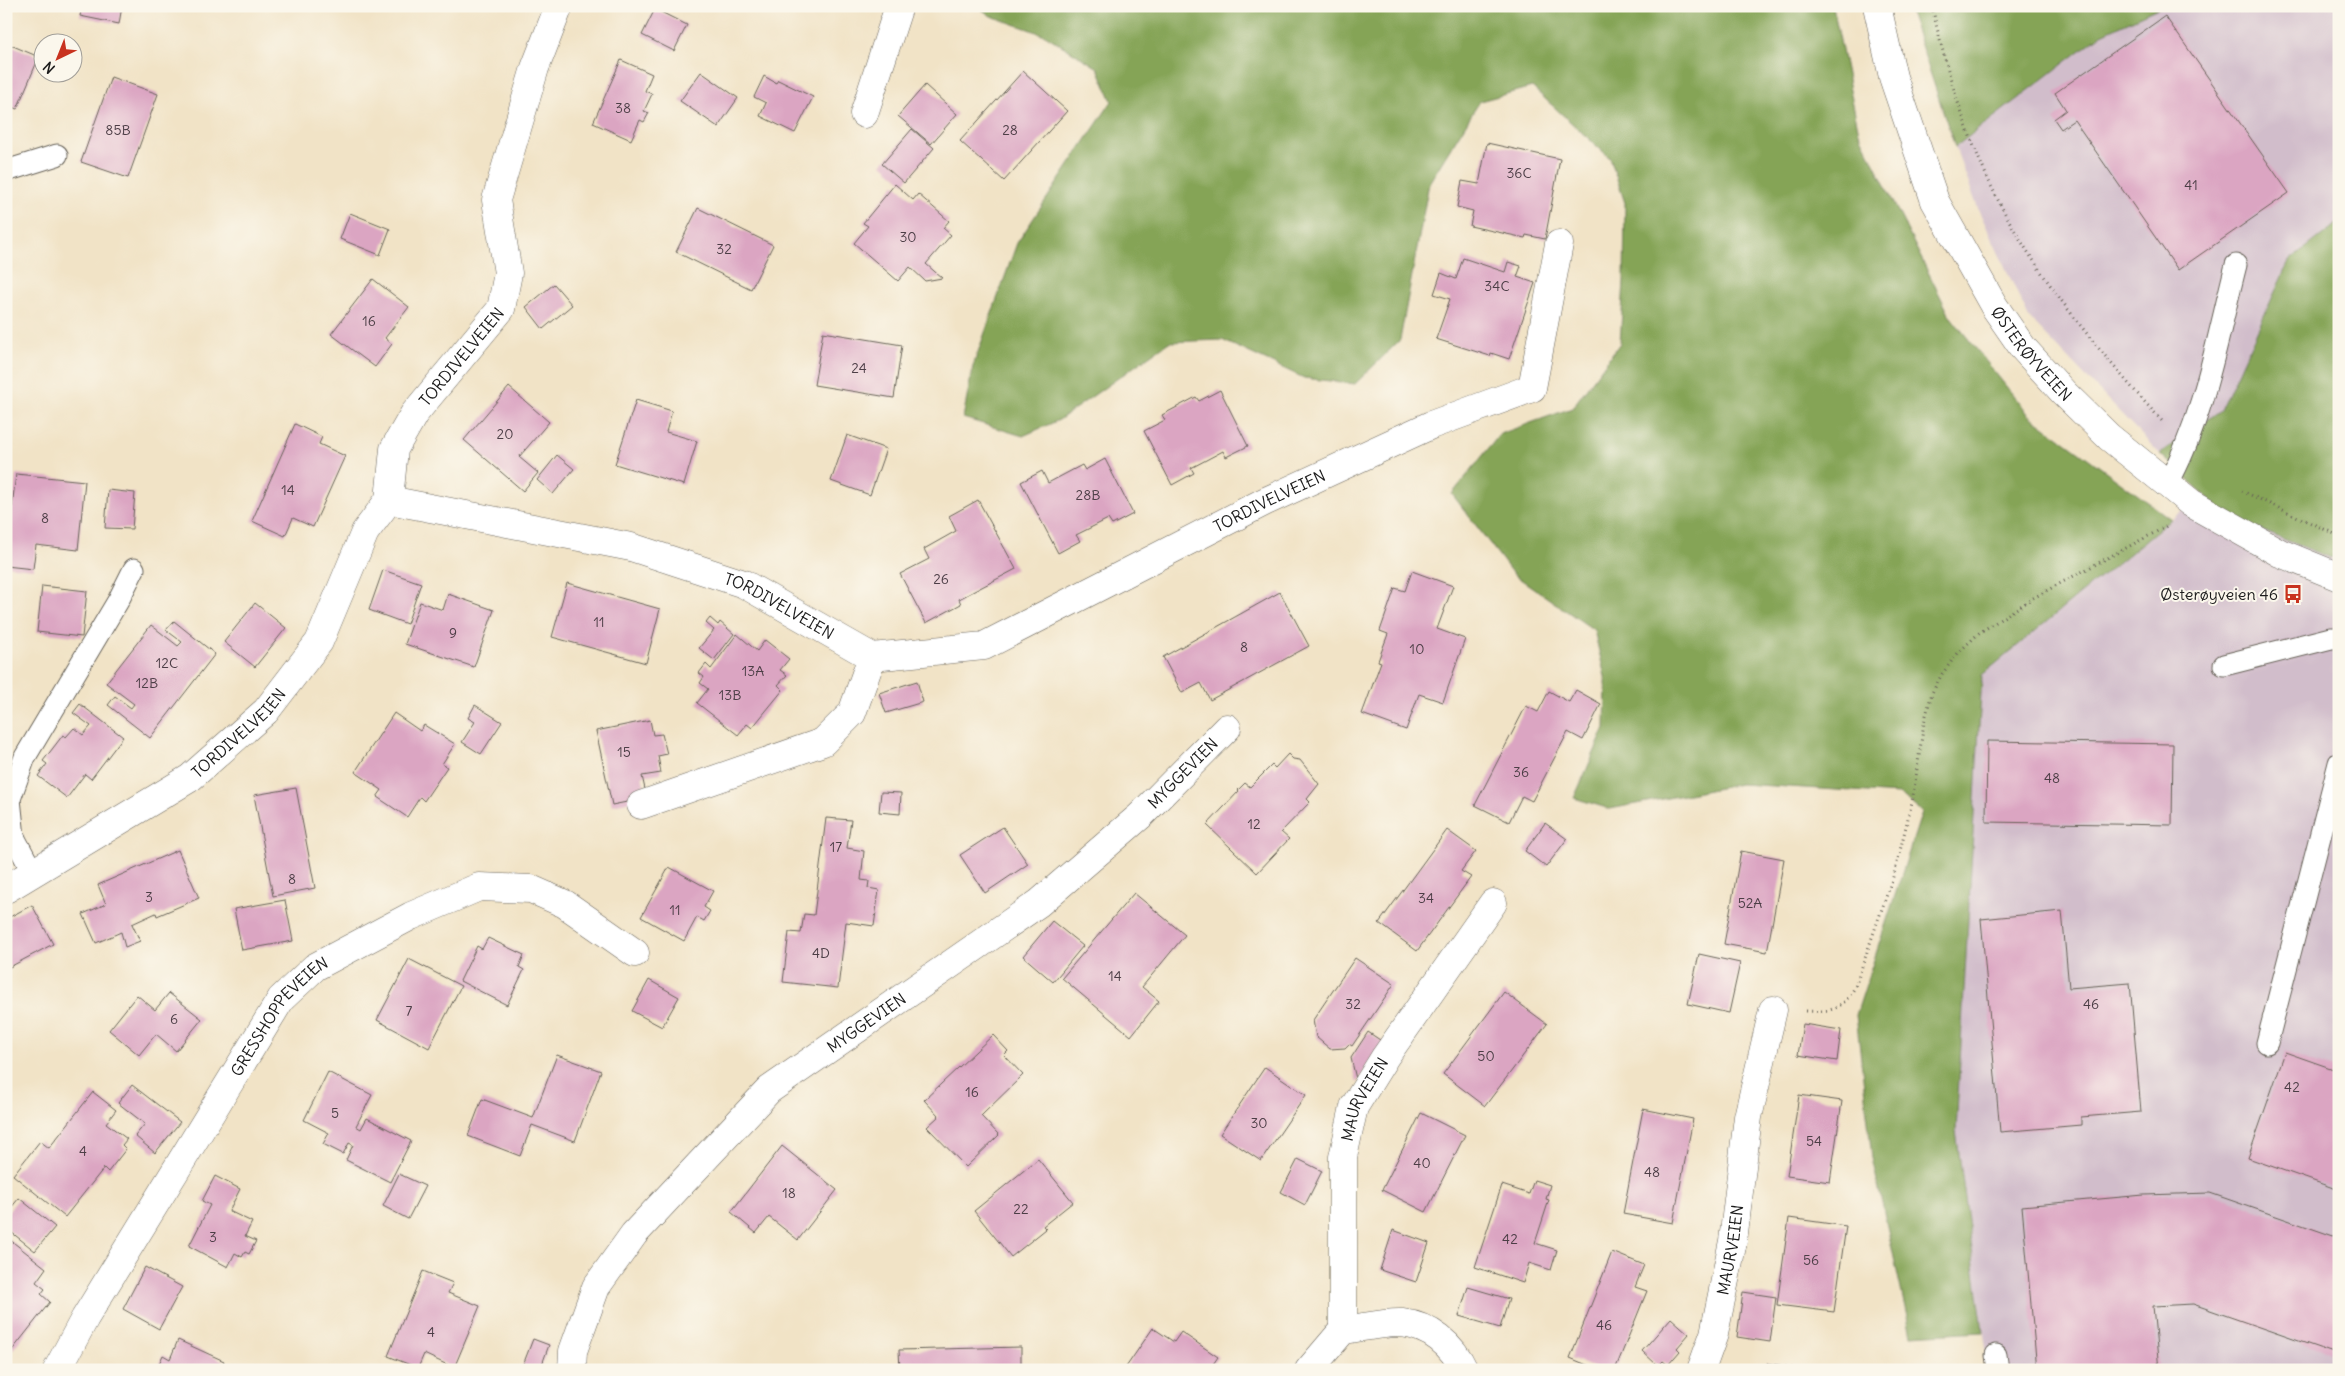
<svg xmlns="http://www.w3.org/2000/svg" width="2345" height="1376" viewBox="0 0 2345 1376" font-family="Delius,sans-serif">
  <rect width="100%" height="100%" fill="#fbf7ec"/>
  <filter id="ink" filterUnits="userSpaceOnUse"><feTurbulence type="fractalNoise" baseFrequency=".02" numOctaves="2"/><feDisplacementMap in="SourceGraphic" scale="10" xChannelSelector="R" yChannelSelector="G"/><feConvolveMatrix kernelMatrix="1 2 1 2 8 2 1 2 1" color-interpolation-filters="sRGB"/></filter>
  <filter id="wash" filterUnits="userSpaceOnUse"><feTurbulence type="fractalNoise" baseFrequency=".0096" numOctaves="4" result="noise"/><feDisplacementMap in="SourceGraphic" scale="20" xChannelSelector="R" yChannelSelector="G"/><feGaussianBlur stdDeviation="1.12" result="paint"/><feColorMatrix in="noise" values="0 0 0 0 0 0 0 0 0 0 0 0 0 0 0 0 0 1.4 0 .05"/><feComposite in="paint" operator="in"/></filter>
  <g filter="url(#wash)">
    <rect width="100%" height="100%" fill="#f1e3c6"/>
    <g fill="#d1bdcb">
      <polygon points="2162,6 2339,6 2339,222 2289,261 2221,410 2160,454 2029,318 1979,211 1955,147 2102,34"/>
      <polygon points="2191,503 2339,561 2339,1370 1989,1370 1956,1131 1982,675"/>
    </g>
    <g fill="#85a457" stroke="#50603a">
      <polygon points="977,6 1833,6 1859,133 1950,316 2029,415 2171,519 1982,675 1956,1131 1983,1331 1911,1335 1872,1158 1856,1015 1922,812 1899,794 1741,784 1610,809 1574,798 1605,728 1606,681 1594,630 1513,574 1452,494 1500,434 1572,408 1620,343 1624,281 1625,203 1610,158 1532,87 1480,101 1429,183 1400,340 1355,384 1304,378 1222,340 1169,342 1059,420 1023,436 963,418 973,366 1017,243 1112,101 1098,68 1045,35 991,16"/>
      <polygon points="1908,6 2162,6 2102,34 1955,147"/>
      <polygon points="2339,222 2339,561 2230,518 2160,454 2221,410 2289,261"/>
    </g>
    <g id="blocks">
      <g fill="#dba5c2">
        <polygon points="6,6 12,6 10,13 6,12"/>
        <polygon points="82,6 122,6 119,24 80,16"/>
        <polygon points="655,9 687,25 674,51 642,35"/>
        <polygon points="2165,16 2289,193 2178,270 2074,120 2061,129 2054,119 2066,110 2055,93"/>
        <polygon points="6,43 39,57 17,109 6,105"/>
        <polygon points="621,60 652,74 645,91 652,94 644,111 649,113 644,122 640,120 631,140 593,123"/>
        <polygon points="1023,71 1067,111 1004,181 960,141"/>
        <polygon points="701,72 738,98 718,127 680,101"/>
        <polygon points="764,76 776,83 778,80 813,97 795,133 760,116 766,103 754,97"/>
        <polygon points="111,77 158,94 128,178 81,162"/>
        <polygon points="925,85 957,114 931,144 898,116"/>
        <polygon points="912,129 934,148 904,183 882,164"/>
        <polygon points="1487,143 1560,159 1545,239 1526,235 1525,238 1470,226 1473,211 1457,207 1462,181 1479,184"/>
        <polygon points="895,184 913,200 918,194 949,221 943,228 951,235 926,264 942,278 925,281 910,267 898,281 854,243 868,226 863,223"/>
        <polygon points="698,208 773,245 751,289 676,252"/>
        <polygon points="350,213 390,229 380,255 340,239"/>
        <polygon points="1463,258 1505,272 1508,262 1521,266 1517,277 1535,283 1509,359 1491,353 1490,356 1436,339 1450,299 1434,294 1441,273 1456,279"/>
        <polygon points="373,279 409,307 385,338 392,344 375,367 331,334"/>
        <polygon points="554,284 572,305 543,329 526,307"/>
        <polygon points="823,332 902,345 894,398 814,385"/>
        <polygon points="509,387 549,422 519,457 538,473 523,491 464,440"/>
        <polygon points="1220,390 1248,446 1226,457 1223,451 1191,468 1194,473 1172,485 1144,431 1165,420 1162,415 1196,397 1199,401"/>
        <polygon points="636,400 672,411 666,432 697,441 684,485 615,464"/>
        <polygon points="295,424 322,437 319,444 345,456 313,527 293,518 285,536 252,521"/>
        <polygon points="847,435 886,449 870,495 831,481"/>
        <polygon points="557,455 574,469 553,494 537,480"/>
        <polygon points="1105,459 1133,514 1112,525 1108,519 1076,535 1080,541 1058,553 1021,482 1042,471 1048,483 1082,465 1085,470"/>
        <polygon points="16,474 85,481 78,550 36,545 33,569 6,566 6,506 12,507"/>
        <polygon points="108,490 135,493 132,529 105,528"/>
        <polygon points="978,500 1016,569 959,599 961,604 926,623 900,574 929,559 924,549 956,531 949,516"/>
        <polygon points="383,570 421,583 407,624 369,610"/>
        <polygon points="1412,571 1453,586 1437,629 1465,639 1443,702 1419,694 1406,730 1362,714 1381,662 1378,661 1388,634 1380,631 1395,588 1405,591"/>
        <polygon points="567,583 660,609 646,663 552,637"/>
        <polygon points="42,586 87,591 82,637 37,632"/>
        <polygon points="1280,592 1309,646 1210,700 1201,683 1182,693 1163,657"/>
        <polygon points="448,594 494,610 474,667 405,644 420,602 443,610"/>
        <polygon points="255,603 286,628 255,667 224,642"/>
        <polygon points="710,618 718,625 720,622 734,634 714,660 699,648 714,630 706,623"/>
        <polygon points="174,621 215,654 150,738 108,705 115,696 131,708 134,704 106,683 151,625 178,646 182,642 166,630"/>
        <polygon points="737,634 757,651 765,640 789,659 780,670 787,675 778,685 783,690 752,728 747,724 738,735 697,703 708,689 700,683 704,677 699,673 706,664 711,669"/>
        <polygon points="917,681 923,702 886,713 879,693"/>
        <polygon points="1576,690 1601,704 1583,740 1568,732 1532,801 1522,796 1509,822 1475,805 1526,706 1538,712 1549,691 1569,702"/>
        <polygon points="80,704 123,737 91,779 85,774 67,798 38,776 47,764 43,761 63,735 66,737 74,728 83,735 91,726 73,713"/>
        <polygon points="475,705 502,722 481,754 462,742 475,722 468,718"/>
        <polygon points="394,713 420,731 424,725 455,744 442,764 447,767 424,801 420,797 407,817 377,797 382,790 355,772"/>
        <polygon points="650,720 653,735 662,734 667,754 658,756 661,773 642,776 647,798 612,805 596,731"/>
        <polygon points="1987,741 2173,744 2172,825 1986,822"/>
        <polygon points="1288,754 1293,759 1300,760 1319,784 1307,799 1310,802 1281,832 1289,839 1257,873 1207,825 1239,791 1238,790 1245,783 1250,787 1272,765 1275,768"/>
        <polygon points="296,788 315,888 273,896 254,795"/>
        <polygon points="881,792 901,793 900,814 879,812"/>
        <polygon points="826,818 851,820 847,848 864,851 861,880 869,881 868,888 879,890 874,926 846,922 838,988 783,982 789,932 801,933 804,914 814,915"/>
        <polygon points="1545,823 1567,839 1546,867 1525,851"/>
        <polygon points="1003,827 1028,864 985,893 960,855"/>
        <polygon points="1447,830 1476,851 1461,871 1471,877 1417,951 1379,923"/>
        <polygon points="178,850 199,898 157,916 156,913 132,924 140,941 125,947 121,932 96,943 83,914 106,904 98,885"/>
        <polygon points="1741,851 1784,859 1767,952 1724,944"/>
        <polygon points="669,867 713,891 704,907 710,911 704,921 697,917 684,941 641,917"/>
        <polygon points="1134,893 1185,935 1142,987 1159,1001 1131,1036 1062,978"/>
        <polygon points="285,900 293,941 242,950 234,909"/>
        <polygon points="32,905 53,944 6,969 6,919"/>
        <polygon points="2062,911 2069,988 2130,983 2141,1112 2081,1117 2081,1125 2000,1132 1981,919"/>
        <polygon points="1052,921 1083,946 1053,982 1023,956"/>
        <polygon points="488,938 524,955 519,967 524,970 507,1005 460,981 477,946 482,949"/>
        <polygon points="1699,954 1740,963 1729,1013 1688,1004"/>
        <polygon points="1355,958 1394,984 1352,1046 1349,1044 1345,1048 1330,1049 1316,1037 1313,1020"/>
        <polygon points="409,959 461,986 429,1048 377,1020"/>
        <polygon points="649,980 679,997 662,1027 632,1011"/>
        <polygon points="1504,992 1547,1024 1485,1106 1443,1074"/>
        <polygon points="169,993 202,1019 176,1051 156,1034 139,1055 109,1030 137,995 155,1010"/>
        <polygon points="1803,1024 1841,1030 1837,1061 1798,1055"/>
        <polygon points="1368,1032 1383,1042 1357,1083 1351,1058"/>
        <polygon points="993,1035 1008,1051 1004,1055 1023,1075 981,1116 999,1135 966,1167 927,1127 939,1116 924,1100"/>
        <polygon points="2285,1052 2339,1071 2339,1190 2248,1158"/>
        <polygon points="557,1055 601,1071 575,1141 532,1125 520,1156 468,1136 482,1099 533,1118"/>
        <polygon points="1265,1067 1306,1095 1261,1161 1220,1134"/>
        <polygon points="328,1072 372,1095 356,1126 361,1129 367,1118 411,1141 390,1182 346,1160 353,1145 349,1143 343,1154 323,1144 329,1133 304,1120"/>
        <polygon points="132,1085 180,1122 155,1153 135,1136 145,1124 118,1103"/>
        <polygon points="93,1092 116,1110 106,1123 127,1139 122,1145 126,1149 108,1172 104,1168 65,1217 13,1175 40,1141 49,1148"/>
        <polygon points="1799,1095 1842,1101 1830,1182 1787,1176"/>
        <polygon points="1643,1109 1693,1119 1673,1223 1623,1214"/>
        <polygon points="1421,1113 1465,1135 1426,1212 1382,1190"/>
        <polygon points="782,1146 837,1190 798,1240 769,1217 756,1233 731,1212"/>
        <polygon points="1038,1159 1073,1202 1043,1226 1046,1229 1011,1257 974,1211"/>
        <polygon points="1298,1159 1322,1171 1305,1205 1281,1192"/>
        <polygon points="399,1174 425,1186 408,1219 383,1206"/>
        <polygon points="215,1176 240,1189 229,1211 252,1222 245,1236 256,1241 249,1254 245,1252 242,1257 235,1253 228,1267 189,1246 210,1205 202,1201"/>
        <polygon points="1534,1180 1550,1185 1546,1199 1549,1200 1535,1243 1557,1250 1551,1270 1529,1263 1523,1283 1475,1267 1502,1185 1529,1194"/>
        <polygon points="2210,1193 2339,1238 2339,1355 2193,1304 2153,1306 2159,1370 2037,1370 2022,1206 2144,1195"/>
        <polygon points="19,1198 55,1227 35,1251 6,1228 6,1214"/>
        <polygon points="1789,1218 1846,1226 1834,1312 1777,1305"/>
        <polygon points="1393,1230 1429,1243 1416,1282 1380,1270"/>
        <polygon points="9,1239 46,1268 36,1282 45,1289 41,1294 50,1302 6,1358 6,1242"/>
        <polygon points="1612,1252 1644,1265 1635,1287 1647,1291 1615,1370 1599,1370 1570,1358"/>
        <polygon points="145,1267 182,1287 159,1329 123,1309"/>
        <polygon points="423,1271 453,1283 448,1293 480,1306 454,1368 424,1354 418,1368 388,1356"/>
        <polygon points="1468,1287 1509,1299 1500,1328 1459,1316"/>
        <polygon points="1743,1292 1776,1297 1770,1342 1737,1337"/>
        <polygon points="1671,1318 1689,1334 1677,1348 1680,1351 1668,1365 1663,1361 1658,1366 1642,1351"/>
        <polygon points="1153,1328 1174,1342 1181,1332 1218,1357 1209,1370 1124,1370"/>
        <polygon points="533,1339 549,1345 540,1370 521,1370"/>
        <polygon points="178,1340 224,1361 221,1370 156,1370 163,1355 170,1359"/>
        <polygon points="1021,1347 1021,1370 900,1370 899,1350"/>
        <polygon points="1767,1363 1802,1369 1802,1370 1766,1370"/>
      </g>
    </g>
  </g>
  <g filter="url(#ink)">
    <use href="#blocks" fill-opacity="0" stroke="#676258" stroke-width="1"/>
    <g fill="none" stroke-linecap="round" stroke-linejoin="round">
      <g stroke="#676258" stroke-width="23">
        <g id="service">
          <polyline points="6,171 57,155"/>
          <path d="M 2167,485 C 2204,418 2217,339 2236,265"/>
          <polyline points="2224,665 2331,638 2339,638"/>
          <polyline points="33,873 14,837 10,799 25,757 118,601 134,569"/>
          <polyline points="2267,1043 2339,763"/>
          <polyline points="1996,1355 1998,1370"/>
        </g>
      </g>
      <g stroke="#676258" stroke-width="29">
        <g id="minor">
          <polyline points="864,114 899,6"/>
          <path id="s1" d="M 389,500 L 394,449 L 414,414 L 501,309 L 508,273 L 496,200 L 535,68 L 559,6"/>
          <polyline points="641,805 823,742 852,713 872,657"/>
          <path id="s2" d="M 6,889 L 190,778 L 266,711 L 319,642 L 365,532 L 389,500 L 631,547 L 744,584 L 872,657 L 984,646 L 1264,502 L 1431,425 L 1532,388 L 1559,244"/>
          <path id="s3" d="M 1343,1330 L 1343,1157 L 1354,1107 L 1385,1057 L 1493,903"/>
          <path id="s4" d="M 57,1370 L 85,1318 L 281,999 L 315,967 L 411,916 L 479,887 L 531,889 L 565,904 L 635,953"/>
          <path id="s5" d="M 572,1370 L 573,1351 L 596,1287 L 634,1234 L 769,1090 L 1039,903 L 1140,816 L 1227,728"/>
          <path d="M 1309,1370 L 1343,1330 C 1361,1328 1385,1322 1402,1323 C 1430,1326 1453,1345 1464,1370"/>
          <path id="s6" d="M 1701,1370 L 1714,1334 L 1733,1241 L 1748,1117 L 1773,1010"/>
        </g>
      </g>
      <g stroke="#676258" stroke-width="29">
        <g id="secondary">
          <path id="s7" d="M 1877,6 L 1893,77 L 1935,201 L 1994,306 L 2023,348 L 2064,393 L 2109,437 L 2191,503 L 2280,553 L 2339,577"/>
        </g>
      </g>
      <g stroke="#676258" stroke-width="3" stroke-dasharray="1 4" stroke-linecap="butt">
        <path d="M 1932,6 C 1948,79 1971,151 2007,217 C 2047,289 2107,361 2163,422"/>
        <polyline points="2242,491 2339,536"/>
        <path d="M 1806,1011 C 1832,1012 1842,1010 1855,987 L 1895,871 L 1912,802 L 1924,723 L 1932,693 L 1942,674 L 1958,653 L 1979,633 L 2033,598 L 2167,526"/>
      </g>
      <use href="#service" stroke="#fff" stroke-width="21"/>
      <use href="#minor" stroke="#fff" stroke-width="28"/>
      <use href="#secondary" stroke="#fff" stroke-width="28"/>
    </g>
  </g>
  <defs>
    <g id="bus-bare" transform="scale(1.5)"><path d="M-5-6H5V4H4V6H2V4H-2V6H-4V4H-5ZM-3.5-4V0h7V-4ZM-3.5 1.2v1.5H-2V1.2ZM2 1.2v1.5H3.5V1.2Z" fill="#c8321e" stroke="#fbf7ec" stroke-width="2.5" paint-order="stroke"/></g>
  </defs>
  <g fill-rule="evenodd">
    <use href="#bus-bare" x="2293" y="594"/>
  </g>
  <g text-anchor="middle" stroke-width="4" stroke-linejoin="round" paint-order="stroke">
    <g font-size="14" fill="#4c3e46">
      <text x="623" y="113">38</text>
      <text x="118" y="135">85B</text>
      <text x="1010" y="135">28</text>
      <text x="1519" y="178">36C</text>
      <text x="2191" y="190">41</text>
      <text x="908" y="242">30</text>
      <text x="724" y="254">32</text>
      <text x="1497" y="291">34C</text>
      <text x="369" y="326">16</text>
      <text x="859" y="373">24</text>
      <text x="505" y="439">20</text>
      <text x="288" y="495">14</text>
      <text x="1088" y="500">28B</text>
      <text x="45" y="523">8</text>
      <text x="941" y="584">26</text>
      <text x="599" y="627">11</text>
      <text x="453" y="638">9</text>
      <text x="1244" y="652">8</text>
      <text x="1417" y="654">10</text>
      <text x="167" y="668">12C</text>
      <text x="753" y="676">13A</text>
      <text x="147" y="688">12B</text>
      <text x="730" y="700">13B</text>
      <text x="624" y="757">15</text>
      <text x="1521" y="777">36</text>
      <text x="2052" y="783">48</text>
      <text x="1254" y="829">12</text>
      <text x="836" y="852">17</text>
      <text x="292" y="884">8</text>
      <text x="149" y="902">3</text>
      <text x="1426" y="903">34</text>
      <text x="1750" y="908">52A</text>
      <text x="675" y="915">11</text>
      <text x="821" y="958">4D</text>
      <text x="1115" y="981">14</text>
      <text x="1353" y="1009">32</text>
      <text x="2091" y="1009">46</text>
      <text x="409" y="1016">7</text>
      <text x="174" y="1024">6</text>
      <text x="1486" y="1061">50</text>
      <text x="2292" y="1092">42</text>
      <text x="972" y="1097">16</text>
      <text x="335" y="1118">5</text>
      <text x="1259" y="1128">30</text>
      <text x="1814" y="1146">54</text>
      <text x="83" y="1156">4</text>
      <text x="1422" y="1168">40</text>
      <text x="1652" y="1177">48</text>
      <text x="789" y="1198">18</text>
      <text x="1021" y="1214">22</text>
      <text x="213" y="1242">3</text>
      <text x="1510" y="1244">42</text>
      <text x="1811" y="1265">56</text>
      <text x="1604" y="1330">46</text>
      <text x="431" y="1337">4</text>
    </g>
    <g font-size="16" fill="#1c1c1c" stroke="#fbf7ec">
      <text dy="6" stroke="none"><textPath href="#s7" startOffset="385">ØSTERØYVEIEN</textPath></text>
      <text dy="6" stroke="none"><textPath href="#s1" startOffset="166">TORDIVELVEIEN</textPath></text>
      <text dy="6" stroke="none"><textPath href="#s2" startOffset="1508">TORDIVELVEIEN</textPath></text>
      <text dy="6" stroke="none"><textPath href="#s2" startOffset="969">TORDIVELVEIEN</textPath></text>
      <text dy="6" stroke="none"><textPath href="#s2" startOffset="281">TORDIVELVEIEN</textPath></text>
      <text dy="6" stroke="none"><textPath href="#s5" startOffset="872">MYGGEVIEN</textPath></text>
      <text dy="6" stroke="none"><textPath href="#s4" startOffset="419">GRESSHOPPEVEIEN</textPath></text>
      <text dy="6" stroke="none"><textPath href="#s5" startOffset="468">MYGGEVIEN</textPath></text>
      <text dy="6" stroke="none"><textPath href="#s3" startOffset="235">MAURVEIEN</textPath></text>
      <text dy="6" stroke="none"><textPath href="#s6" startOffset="124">MAURVEIEN</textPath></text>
    </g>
    <g font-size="16" fill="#1c1c1c" stroke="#fbf7ec" text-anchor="end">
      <text x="2278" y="600">Østerøyveien 46</text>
    </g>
  </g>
  <rect width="2345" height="1376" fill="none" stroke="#fbf7ec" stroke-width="25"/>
  <g transform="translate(58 58) rotate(223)"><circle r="24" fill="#fbf7ec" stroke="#a29f99"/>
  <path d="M0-4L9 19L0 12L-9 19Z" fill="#c8321e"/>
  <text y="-8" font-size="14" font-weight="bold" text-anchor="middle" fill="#1c1c1c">N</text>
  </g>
</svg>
